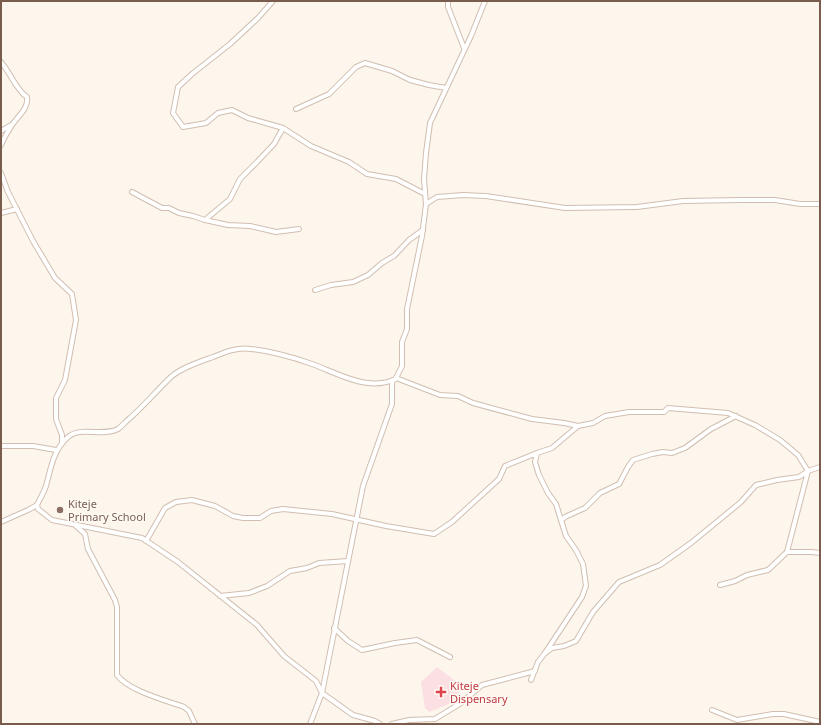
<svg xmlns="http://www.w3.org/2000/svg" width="821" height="725" viewBox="0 0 821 725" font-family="'Noto Sans',sans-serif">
  <rect width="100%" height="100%" fill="#fdf6ec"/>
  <polygon fill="#fbdfe3" points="437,667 462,686 457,697 449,704 429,712 425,708 421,682"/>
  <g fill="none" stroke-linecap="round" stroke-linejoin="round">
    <g stroke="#d1beb0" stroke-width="6">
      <g id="street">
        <polyline points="273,1 258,18 230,44 192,74 178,87 173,113 183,127 206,123 218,113 232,110 248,118 283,128 311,146 349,162 367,174 396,179 425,194"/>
        <polyline points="448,1 448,7 464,48"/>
        <path d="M 1,62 C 10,72 16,90 27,97 C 29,108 18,116 12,125 C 8,131 4,138 1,145"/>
        <polyline points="296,109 329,94 356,67 365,63 392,71 410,80 429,85 446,88"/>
        <polyline points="283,128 274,144 257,162 240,179 230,199 205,220 228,225 250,226 276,232 299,229"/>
        <polyline points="1,131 11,125"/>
        <polyline points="1,173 8,192 33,241 55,278 72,294 76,320 65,380 56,398 56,419 62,435 62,443"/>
        <polyline points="132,192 162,208 169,208 179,213 193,216 205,220"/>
        <polyline points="426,204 437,197 463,195 486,196 565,208 637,207 683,201 739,200 775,200 800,204 820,204"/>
        <polyline points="1,213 17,209"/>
        <polyline points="315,290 331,285 353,282 368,275 382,263 394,256 409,240 423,230"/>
        <polyline points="396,378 440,395 458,396 473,403 532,419 564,423 578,426 552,448 537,453"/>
        <polyline points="578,426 593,423 605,416 629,412 664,412 668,408 728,413 755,425 780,440 798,455 808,471 820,467"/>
        <polyline points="1,446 33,446 56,450"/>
        <path d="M 37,505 C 40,499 44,492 46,486 C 51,468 53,450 68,437 C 81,426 103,437 118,429 C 122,426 125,422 129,419 C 144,406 157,390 172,376 C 183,367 199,362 213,357 C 225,352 237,347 251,349 C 271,351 292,357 312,364 C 337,373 366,391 393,380"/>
        <polyline points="561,520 567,516 585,508 600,493 619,484 628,467 633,460 652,454 663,452 672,453 685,448 711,429 736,416"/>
        <polyline points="1,522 28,510 37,505 38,509 52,520 142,538 178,562 257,625 284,656 316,681 322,693 353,715 375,721 380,724"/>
        <path d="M 76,526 L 85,534 L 88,549 L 115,600 L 117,607 L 117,675 C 129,691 165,700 184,707 L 189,711 L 195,724"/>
        <polyline points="146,541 165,508 176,502 192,500 215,506 233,516 243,518 260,518 271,511 283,509 332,514 386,526 434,534 452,522 499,479 505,466 537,453 535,462 539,475 548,493 556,504 566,536 576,550 583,564 586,586 582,597 545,653"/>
        <polyline points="720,585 735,581 747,575 768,570 787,552"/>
        <polyline points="220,596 249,593 267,586 290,571 307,568 319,563 348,561"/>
        <polyline points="334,628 348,641 362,650 395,643 417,640 450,657"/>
        <polyline points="531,680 538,662 545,653 552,648 564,646 576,641 593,612 619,582 660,565 691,543 741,502 756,485 777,480 799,477 808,471 787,552 812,552 820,553"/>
        <polyline points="712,710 737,720 773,714 784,714 820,722"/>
        <polyline points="310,724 322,693 363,486 392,404 392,382 396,378 402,366 402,342 407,329 407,309 422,236 426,204 424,179 426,153 430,123 471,36 485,1"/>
        <polyline points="392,724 409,720 435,719 461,703 482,685 535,671"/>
      </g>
    </g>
    <use href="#street" stroke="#fff" stroke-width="4"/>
  </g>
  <circle fill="#8d6e63" stroke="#fffaf3" stroke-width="1.5" cx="60" cy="510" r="4"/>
  <path fill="#e0444e" stroke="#fffaf3" stroke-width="1.5" d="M439 686h4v4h4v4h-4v4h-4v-4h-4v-4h4z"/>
  <g text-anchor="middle" stroke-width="3" stroke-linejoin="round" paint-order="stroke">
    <g font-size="11" fill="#785e54" stroke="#fffaf3" text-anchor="start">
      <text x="68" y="508">Kiteje<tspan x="68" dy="13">Primary School</tspan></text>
    </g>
    <g font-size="11" fill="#be3a42" stroke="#fffaf3" text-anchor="start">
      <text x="450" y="690">Kiteje<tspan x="450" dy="13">Dispensary</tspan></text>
    </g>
  </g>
  <rect width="821" height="725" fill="none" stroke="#7a5c4d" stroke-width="4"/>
</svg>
